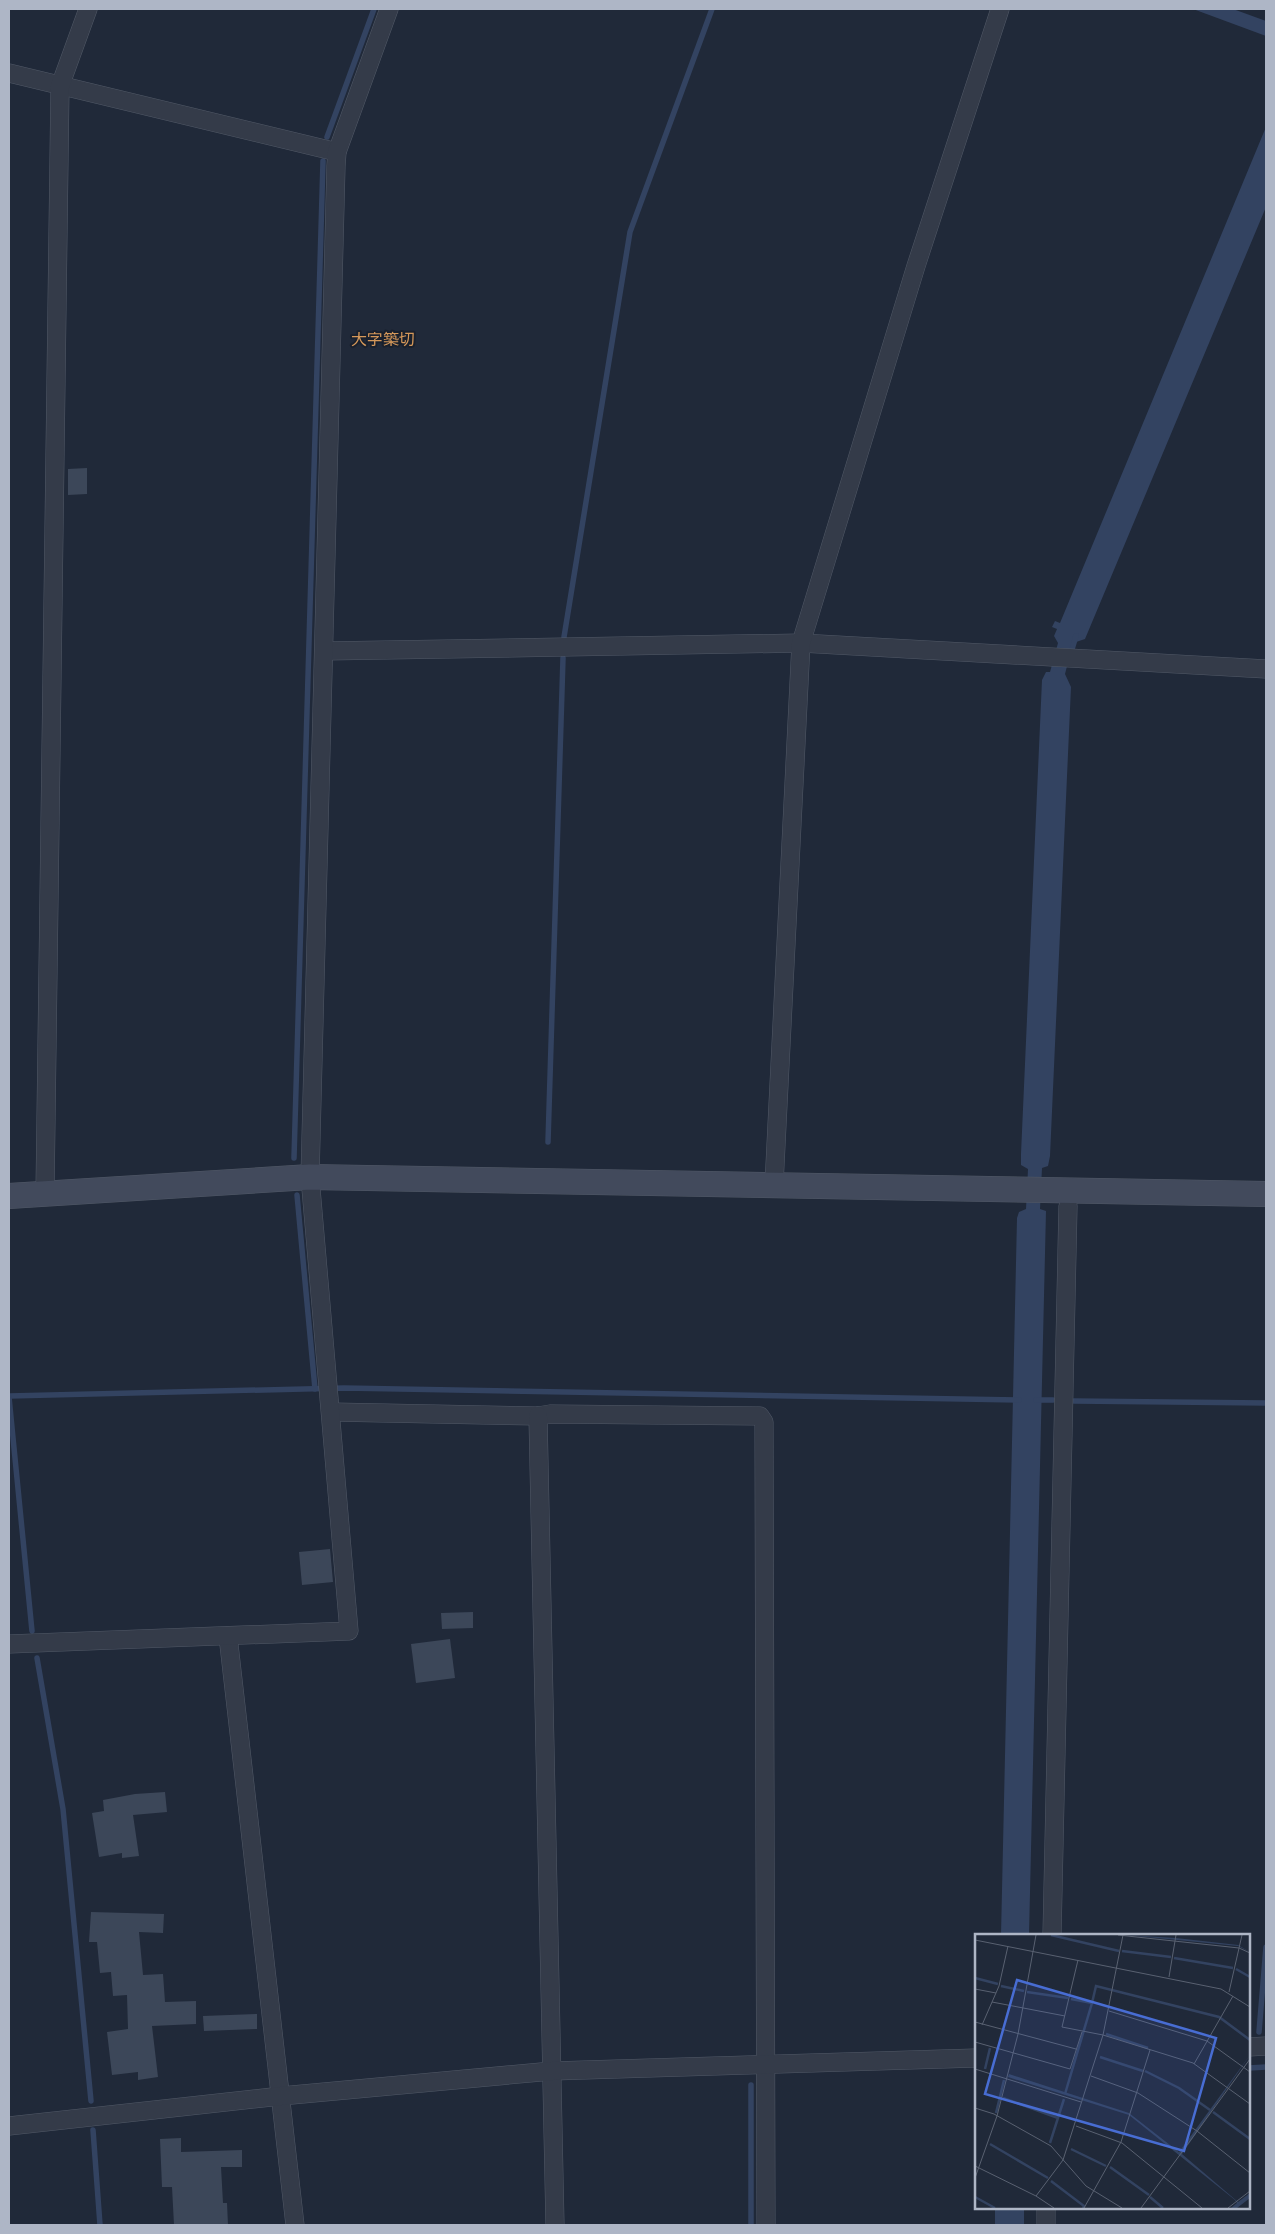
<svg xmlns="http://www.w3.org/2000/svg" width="1275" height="2234" viewBox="0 0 1275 2234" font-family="'Noto Sans','Noto Sans JP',sans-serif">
  <rect width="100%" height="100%" fill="#202939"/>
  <g fill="#334361">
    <polygon points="1193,9 1233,9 1266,21 1266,36"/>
    <polygon points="1266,127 1266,207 1085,639 1073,643 1065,674 1071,687 1050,1156 1048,1166 1042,1168 1040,1209 1046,1211 1029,1935 1001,1935 1017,1218 1019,1212 1026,1209 1028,1169 1021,1165 1021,1154 1042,680 1046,672 1050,672 1058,643 1054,636 1057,629 1052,627 1055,621 1060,623"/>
    <rect x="995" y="2208" width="29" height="17"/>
  </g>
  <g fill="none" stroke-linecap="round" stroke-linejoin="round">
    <g stroke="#334361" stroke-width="5.5">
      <polyline points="327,137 374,9"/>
      <polyline points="564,637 630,232 712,9"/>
      <polyline points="1070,656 1076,636"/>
      <polyline points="548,1142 563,658"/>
      <polyline points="294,1158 323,161"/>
      <polyline points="297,1195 315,1389"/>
      <polyline points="9,1396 344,1388 1019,1400"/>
      <polyline points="9,1397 32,1631"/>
      <polyline points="1036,1400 1053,1400"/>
      <polyline points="1074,1401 1266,1403"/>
      <polyline points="37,1658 63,1809 91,2101"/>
      <polyline points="1259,2032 1266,1947"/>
      <polyline points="1249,2068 1266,2067"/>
      <polyline points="93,2130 100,2225"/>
      <polyline points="751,2225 751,2085"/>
    </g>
  </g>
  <g fill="#3c4759">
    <polygon points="87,468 87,494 68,495 68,469"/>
    <polygon points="330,1549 333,1582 302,1585 299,1552"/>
    <polygon points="473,1612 473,1628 442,1629 441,1613"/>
    <polygon points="450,1639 455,1678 416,1683 411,1644"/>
    <polygon points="165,1792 167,1812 133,1815 139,1856 122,1858 122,1853 99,1857 92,1813 104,1811 103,1800 135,1794"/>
    <polygon points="91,1912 164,1914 163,1933 139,1932 143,1975 163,1974 165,2002 196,2001 196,2024 152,2026 158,2077 138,2080 138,2072 112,2075 107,2032 128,2029 127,1995 113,1996 111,1972 100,1973 97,1942 89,1942"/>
    <polygon points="257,2014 257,2029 204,2031 203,2016"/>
    <polygon points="181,2138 181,2152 242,2150 242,2167 221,2167 223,2203 227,2203 228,2225 174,2225 172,2187 162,2187 160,2139"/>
  </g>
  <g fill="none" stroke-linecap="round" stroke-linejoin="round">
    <g stroke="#515967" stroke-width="19">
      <g id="street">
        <polyline points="9,73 337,152"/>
        <polyline points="324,651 801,643 1266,669"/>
        <polyline points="774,1185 801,643 916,266 1000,9"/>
        <polyline points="45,1193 60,86 88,9"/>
        <polyline points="332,1412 538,1416 550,1414 760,1416 764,1422 766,2225"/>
        <polyline points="538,1416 555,2225"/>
        <polyline points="228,1636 295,2225"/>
        <polyline points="9,1644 349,1631 310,1177 336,166 337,152 389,9"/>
        <polyline points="1052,1935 1068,1206"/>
        <polyline points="1249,2047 1266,2046"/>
        <polyline points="9,2126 281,2096 552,2071 976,2058"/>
        <polyline points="1046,2225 1046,2208"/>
      </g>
    </g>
    <g stroke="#515967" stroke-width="26">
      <polyline id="secondary" points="9,1196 310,1177 1266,1194"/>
    </g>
    <use href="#street" stroke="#343b49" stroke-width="18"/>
    <use href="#secondary" stroke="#424a5c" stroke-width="25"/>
  </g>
  <g text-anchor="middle" stroke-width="4" stroke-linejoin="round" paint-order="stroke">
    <g font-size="16" fill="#d5985a" stroke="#19202d">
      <text x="383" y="345">大字築切</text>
    </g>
  </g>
  <g transform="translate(975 1934)">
    <rect width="275" height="275" fill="#202939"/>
    <path d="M 151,1 L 201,4 L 263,11 L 275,18 L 263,12 ZM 275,121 L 207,220 L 263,268 L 275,259 L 275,264 L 262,274 L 256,274 L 262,269 L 260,266 L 154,181 L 33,143 L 34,140 L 154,179 L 204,218 Z" fill="#334361"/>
    <path fill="none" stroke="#334361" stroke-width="2.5" d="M 76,1 L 144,17M 147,17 L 196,23M 199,24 L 258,34M 261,35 L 275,43M 0,44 L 23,50M 26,52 L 49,57M 52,58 L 93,64M 117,69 L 121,52 L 244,83 L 275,106M 131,100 L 173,114M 125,123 L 168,137M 10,135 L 15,114M 170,137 L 204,154 L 235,176M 90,160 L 117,69 L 96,65M 28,164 L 83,184M 238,178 L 275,205M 21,179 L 29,146M 75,209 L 89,165M 15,210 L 73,244M 96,215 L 131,232M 135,233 L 174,261M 76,247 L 109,272 L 108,274M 0,263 L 20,274M 175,263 L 188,274"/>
    <path fill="none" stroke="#596171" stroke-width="1" d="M 143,1 L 264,14 L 275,19M 0,6 L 246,55 L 275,73M 103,26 L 87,93 L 128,101 L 218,129 L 275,170M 194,43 L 201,1M 0,55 L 21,59M 254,58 L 267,1M 17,68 L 90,82M 134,77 L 232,107 L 275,138M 0,88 L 101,115M 7,91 L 24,52 L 33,12M 0,108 L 95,135 L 107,98M 219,130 L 258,62M 0,135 L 106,168M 116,142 L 163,159 L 222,197 L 275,239M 0,174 L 19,180 L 76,212 L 111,252 L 147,274M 101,192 L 147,209 L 227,274M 0,232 L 61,262 L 88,226 L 128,101 L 148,1M 0,244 L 22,182 L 43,100 L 61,1M 61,262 L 79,274M 109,274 L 146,208 L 175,116M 166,274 L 275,125M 253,274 L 275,257"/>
    <path fill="#486dd3" fill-opacity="0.15" stroke="#486dd3" stroke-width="2.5" d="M 42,46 L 241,104 L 209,217 L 10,160 Z"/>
    <rect width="275" height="275" fill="none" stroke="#aeb6c6" stroke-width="2.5"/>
  </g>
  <rect width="1275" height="2234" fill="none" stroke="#aeb6c6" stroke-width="20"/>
</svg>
